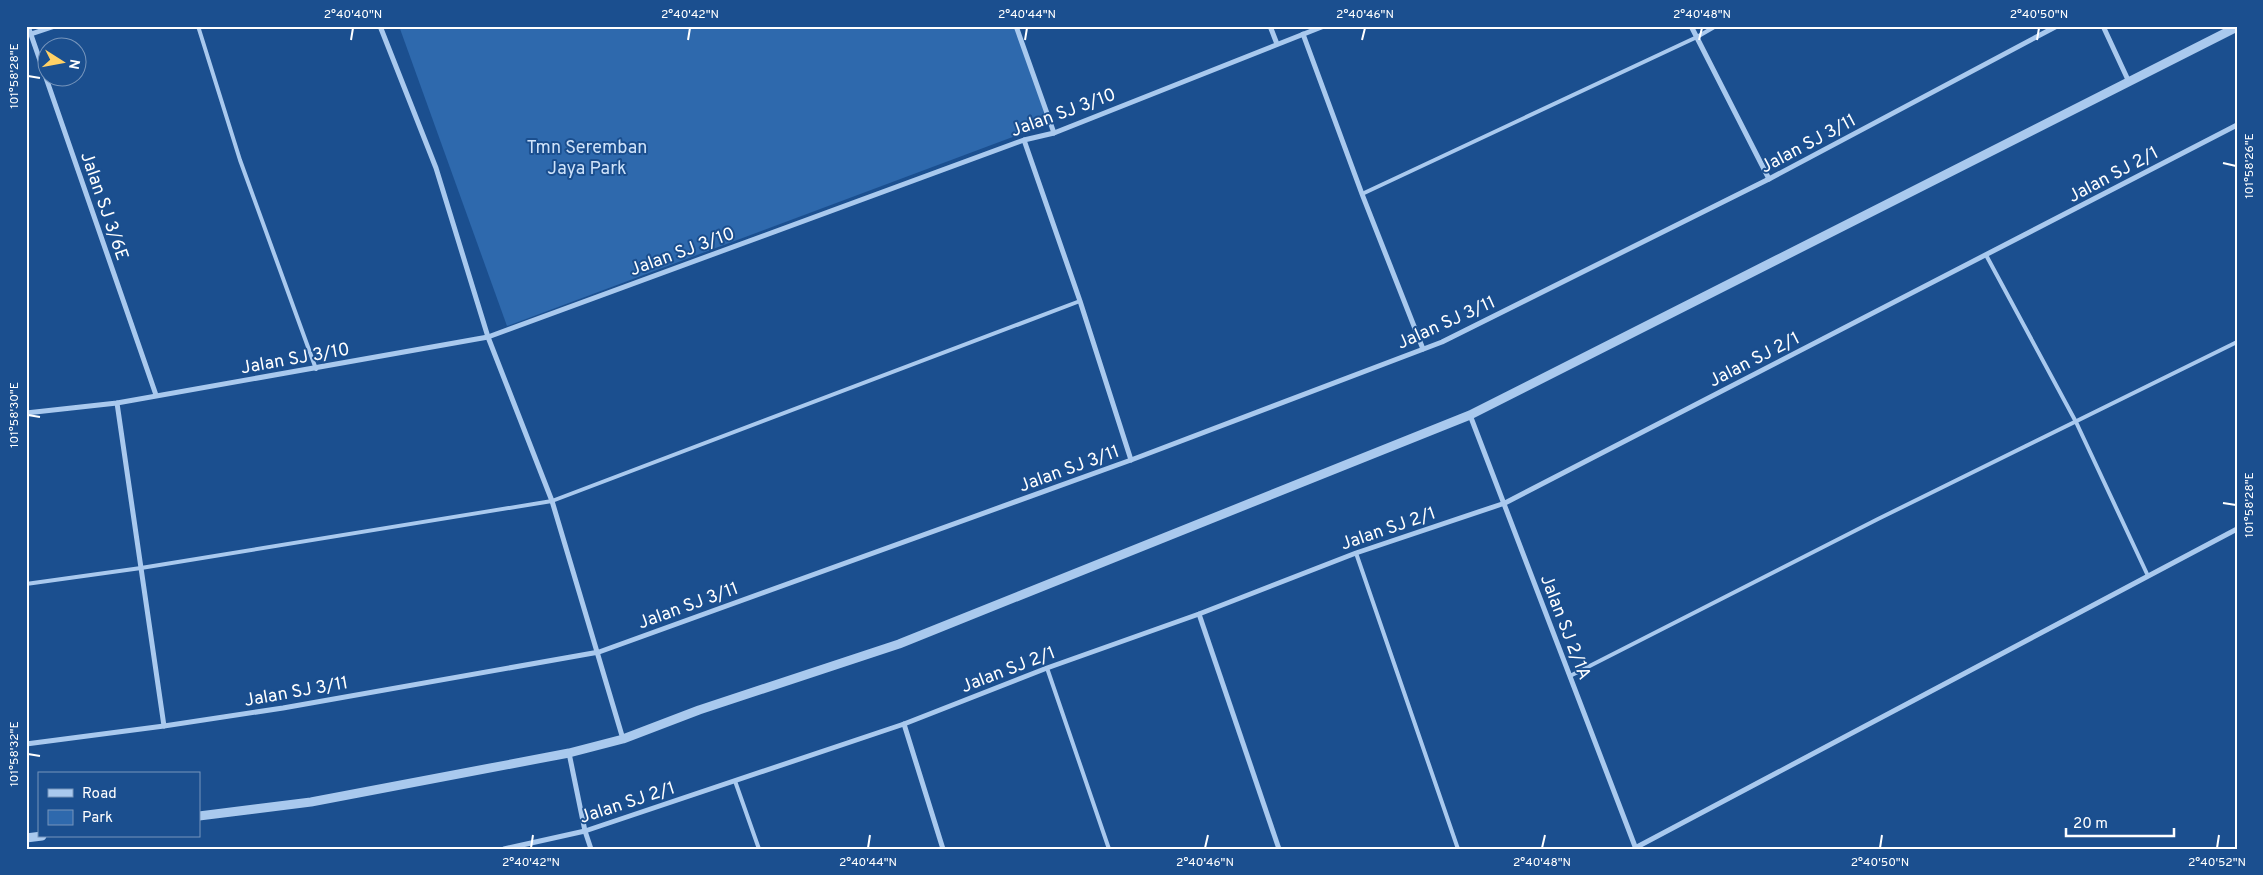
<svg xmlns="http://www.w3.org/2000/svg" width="2263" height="875" viewBox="0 0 2263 875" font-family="Overpass,sans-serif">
  <rect width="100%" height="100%" fill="#1b4f8f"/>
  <polygon fill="#2e69ad" points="399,26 1016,26 1053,122 507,326"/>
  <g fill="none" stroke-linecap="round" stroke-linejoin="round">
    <g stroke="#a9c9ee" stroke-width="4">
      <polyline points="198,26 240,160 316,369"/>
      <polyline points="1362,194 1697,37 1716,26"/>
      <polyline points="1986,255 2076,422 2148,576"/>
      <polyline points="1356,553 1458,849"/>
      <polyline points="26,584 141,568 552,501 1080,301"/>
      <polyline points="1047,668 1109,849"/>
      <polyline points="1570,676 1878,519 2237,342"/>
      <polyline points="735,781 759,849"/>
    </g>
    <g stroke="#a9c9ee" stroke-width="5">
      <polyline points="28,26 156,395"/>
      <polyline points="380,26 436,168 488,337 552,501 623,739"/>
      <polyline points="1016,26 1054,133"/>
      <polyline points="1270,26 1277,44"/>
      <polyline points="1691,26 1769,179"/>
      <polyline points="2103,26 2129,82"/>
      <polyline points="31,34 55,26"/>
      <polyline points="1303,34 1362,194 1423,349"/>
      <polyline points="1024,140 1080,301 1131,460"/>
      <polyline points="117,403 164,726"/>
      <polyline points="26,413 117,403 488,337 1024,140 1054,133 1324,26"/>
      <polyline points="1470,415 1636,849"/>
      <polyline points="1199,614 1279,849"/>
      <polyline points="904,724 943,849"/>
      <polyline points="26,744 164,726 283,708 599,652 1131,460 1442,342 1769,179 2057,26"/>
      <polyline points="569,753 585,831 591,849"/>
      <polyline points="1635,848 2237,529"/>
      <polyline points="504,849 585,831 904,724 1047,668 1199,614 1356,553 1505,503 2237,125"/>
    </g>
    <g stroke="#a9c9ee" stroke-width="9">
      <polyline points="199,816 311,802 569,753 623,739 699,710 899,644 1470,415 2237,27"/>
      <polyline points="26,838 42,836"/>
    </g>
  </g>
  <path fill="none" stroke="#fff" stroke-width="2" d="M 351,40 L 353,28M 688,40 L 690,28M 1025,40 L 1027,28M 1362,40 L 1365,28M 1699,40 L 1702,28M 2037,40 L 2039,28M 28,76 L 40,78M 2223,163 L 2236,166M 28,415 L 40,417M 2223,503 L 2236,505M 28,754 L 40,756M 531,848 L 533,835M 868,848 L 870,835M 1205,848 L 1208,835M 1542,848 L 1545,835M 1880,848 L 1882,835M 2217,848 L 2219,835"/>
  <g text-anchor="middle" stroke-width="4" stroke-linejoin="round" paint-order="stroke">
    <g font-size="18" fill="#fff" stroke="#1b4f8f">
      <text transform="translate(1063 112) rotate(-20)" y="6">Jalan SJ 3/10</text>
      <text transform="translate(1808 143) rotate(-28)" y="6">Jalan SJ 3/11</text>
      <text transform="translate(2113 174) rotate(-28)" y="6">Jalan SJ 2/1</text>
      <text transform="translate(105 206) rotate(71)" y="6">Jalan SJ 3/6E</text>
      <text transform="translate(682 251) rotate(-20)" y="6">Jalan SJ 3/10</text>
      <text transform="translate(1446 322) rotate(-24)" y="6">Jalan SJ 3/11</text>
      <text transform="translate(295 358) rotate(-10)" y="6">Jalan SJ 3/10</text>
      <text transform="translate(1754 359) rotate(-27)" y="6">Jalan SJ 2/1</text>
      <text transform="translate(1069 468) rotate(-20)" y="6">Jalan SJ 3/11</text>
      <text transform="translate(1388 528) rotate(-19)" y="6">Jalan SJ 2/1</text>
      <text transform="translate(688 605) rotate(-20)" y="6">Jalan SJ 3/11</text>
      <text transform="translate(1566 627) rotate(69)" y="6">Jalan SJ 2/1A</text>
      <text transform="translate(1008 669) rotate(-21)" y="6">Jalan SJ 2/1</text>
      <text transform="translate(296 691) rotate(-10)" y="6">Jalan SJ 3/11</text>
      <text transform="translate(627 802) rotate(-18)" y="6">Jalan SJ 2/1</text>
    </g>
    <g font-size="18" fill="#cfe3fa" stroke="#1b4f8f">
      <text x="587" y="153">Tmn Seremban<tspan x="587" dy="21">Jaya Park</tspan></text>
    </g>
  </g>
  <rect width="2263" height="875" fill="none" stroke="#1b4f8f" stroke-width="55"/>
  <rect x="38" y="772" width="162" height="65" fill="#1b4f8f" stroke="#7695bc"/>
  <rect x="48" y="789" width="25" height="8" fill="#a9c9ee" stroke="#7695bc"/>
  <text x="82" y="798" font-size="15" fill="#ffffff">Road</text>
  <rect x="48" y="810" width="25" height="15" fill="#2e69ad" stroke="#7695bc"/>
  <text x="82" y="822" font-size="15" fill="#ffffff">Park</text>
  <g transform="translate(62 62) rotate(101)"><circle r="24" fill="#1b4f8f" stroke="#7695bc"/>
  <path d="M0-4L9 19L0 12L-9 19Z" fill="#ffd166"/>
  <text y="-8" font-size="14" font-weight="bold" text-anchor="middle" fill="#ffffff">N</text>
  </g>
  <path d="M2066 828v8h108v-8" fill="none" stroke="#ffffff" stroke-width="2.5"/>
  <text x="2073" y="828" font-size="15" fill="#ffffff" stroke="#1b4f8f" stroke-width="4" paint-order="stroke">20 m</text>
  <rect x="28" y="28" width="2208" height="820" fill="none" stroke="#fff" stroke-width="2"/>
  <g font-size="12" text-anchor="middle" fill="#fff">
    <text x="353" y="18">2°40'40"N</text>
    <text x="690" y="18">2°40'42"N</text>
    <text x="1027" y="18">2°40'44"N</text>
    <text x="1365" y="18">2°40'46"N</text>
    <text x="1702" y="18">2°40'48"N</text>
    <text x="2039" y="18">2°40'50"N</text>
    <text transform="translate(14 76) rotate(-90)" y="4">101°58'28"E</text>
    <text transform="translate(2249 166) rotate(-90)" y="4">101°58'26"E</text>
    <text transform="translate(14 415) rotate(-90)" y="4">101°58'30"E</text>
    <text transform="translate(2249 505) rotate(-90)" y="4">101°58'28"E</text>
    <text transform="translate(14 754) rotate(-90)" y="4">101°58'32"E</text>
    <text x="531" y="866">2°40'42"N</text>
    <text x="868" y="866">2°40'44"N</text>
    <text x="1205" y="866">2°40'46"N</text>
    <text x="1542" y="866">2°40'48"N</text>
    <text x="1880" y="866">2°40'50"N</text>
    <text x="2217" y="866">2°40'52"N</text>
  </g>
</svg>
